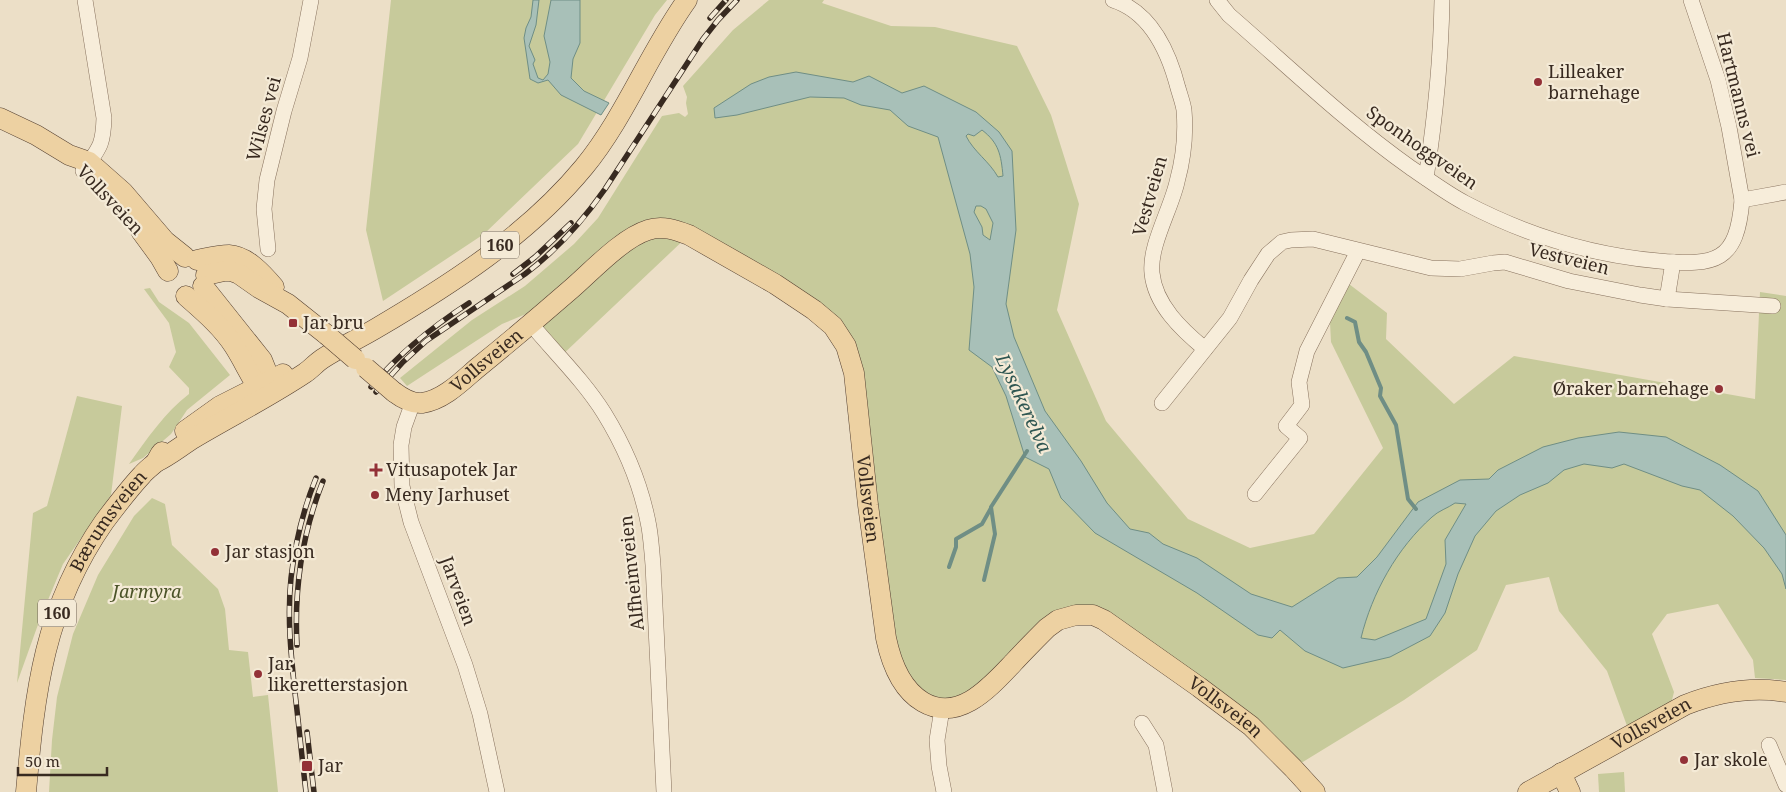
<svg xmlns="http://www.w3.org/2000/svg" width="1786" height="792" viewBox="0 0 1786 792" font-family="'Noto Serif',serif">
  <rect width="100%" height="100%" fill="#ecdfc7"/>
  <g fill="#c7ca9b">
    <polygon points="391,0 667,0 655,15 578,144 484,234 383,301 366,230"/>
    <polygon points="769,0 824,0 822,3 891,26 935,27 1017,46 1051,115 1079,204 1057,310 1106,421 1188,519 1250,548 1314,534 1383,448 1331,342 1330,322 1349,284 1387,313 1386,339 1454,404 1514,356 1755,399 1760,292 1786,296 1786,680 1755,678 1753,660 1718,604 1667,614 1652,634 1674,692 1669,712 1630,734 1607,671 1559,611 1549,577 1506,585 1477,650 1404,700 1293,768 1199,687 1076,615 1001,676 942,709 892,661 856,392 826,319 689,235 559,358 526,314 502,324 407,386 400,378 472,320 525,286 574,244 598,218 662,116 679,113 685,117 688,114 686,103 687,97 683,86 733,30"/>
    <path d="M 150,288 L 159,302 L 189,323 L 230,375 L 187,410 L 171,434 L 143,458 L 129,464 C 147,439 165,412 189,394 L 189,388 L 169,367 L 176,352 L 169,323 L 144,289 Z"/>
    <polygon points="77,396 122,406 111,495 63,564 40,619 17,683 33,513 47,506"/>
    <polygon points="152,498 165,504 172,545 218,589 225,609 229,650 248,652 253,697 268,695 278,792 49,792 52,740 57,697 73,634 98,575 134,516"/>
    <polygon points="1624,772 1625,792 1599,792 1598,774"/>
  </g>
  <g fill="#a8c0b8" stroke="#6f8e85" fill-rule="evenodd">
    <polygon points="533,0 539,0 536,25 529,46 535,60 533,64 538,78 543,80 548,74 550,62 544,36 551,0 580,0 580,43 573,59 571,78 584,91 609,103 601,115 561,95 548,80 538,83 530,79 524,38 526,28 531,17"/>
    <path d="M 796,72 L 853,82 L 869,76 L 902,93 L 924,86 L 976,112 L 999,132 L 1012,151 L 1016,230 L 1006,304 L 1014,337 L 1045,411 L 1081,461 L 1107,503 L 1130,529 L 1149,533 L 1163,544 L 1197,558 L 1251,594 L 1292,607 L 1338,578 L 1357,577 L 1377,557 L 1418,502 L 1460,480 L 1489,479 L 1498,470 L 1543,447 L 1578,438 L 1619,432 L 1666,437 L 1720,465 L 1758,491 L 1786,535 L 1786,589 L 1782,574 L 1764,548 L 1733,516 L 1700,490 L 1682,486 L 1624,464 L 1612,468 L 1584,464 L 1564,470 L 1548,483 L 1520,495 L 1496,511 L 1475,536 L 1458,574 L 1445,613 L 1430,636 L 1390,657 L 1343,668 L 1305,651 L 1280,630 L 1272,638 L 1258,635 L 1197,593 L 1095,533 L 1061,498 L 1049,469 L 1025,457 L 1006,396 L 992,367 L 969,350 L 974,287 L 970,254 L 938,137 L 908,126 L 890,110 L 861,105 L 844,98 L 810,97 L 737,115 L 715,118 L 714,108 L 751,84 L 769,77 ZM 982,130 C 999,143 1001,155 1003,176 L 998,177 C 989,161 974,152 966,136 L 968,134 L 974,136 ZM 976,206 L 981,206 L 986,209 L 993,223 L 990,240 L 983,235 L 982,227 L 974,212 ZM 1455,503 L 1466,504 L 1445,540 L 1446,564 L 1426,619 L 1375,640 L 1361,638 C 1372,593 1397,548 1432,517 C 1438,511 1448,508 1455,503 Z"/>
  </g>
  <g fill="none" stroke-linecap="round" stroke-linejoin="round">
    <g stroke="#6f8e85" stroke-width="4">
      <polyline points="1347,318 1355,322 1359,342 1366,352 1381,388 1380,396 1396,425 1408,499 1416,509"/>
      <polyline points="949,567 956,547 956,539 982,524 991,508"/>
      <polyline points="984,580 995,534 991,507 1027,451"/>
    </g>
    <g stroke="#87715d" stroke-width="16">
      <g id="minor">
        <path d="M 1113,0 C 1151,12 1169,53 1178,88 C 1180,95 1183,103 1184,110 C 1186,133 1183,160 1177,182 C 1171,209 1149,246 1152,273 C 1155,305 1182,330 1205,349"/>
        <path d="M 1217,0 L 1229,15 C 1289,67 1346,122 1411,168 C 1429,180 1446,193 1465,203 C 1526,235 1591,255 1659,261 C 1716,266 1737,262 1742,200 L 1786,192"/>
        <polyline points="1691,0 1718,80 1729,127 1742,200"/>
        <path d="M 83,171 C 99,148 103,147 104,118 L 85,0"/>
        <path d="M 1426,178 C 1435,119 1441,59 1442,0"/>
        <polyline points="268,249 264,209 267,180 284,111 300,58 311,0"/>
        <polyline points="1667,299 1673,262"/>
        <path d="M 531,324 C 555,353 584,381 604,413 C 625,447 642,488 649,527 C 651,539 652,552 653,565 L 664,792"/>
        <polyline points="413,402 404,427 401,445 402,486 411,522 465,665 480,714 497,792"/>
        <polyline points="1162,403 1230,318 1251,280 1268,254 1282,242 1291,240 1313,239 1431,268 1460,269 1493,263 1505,262 1569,281 1640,295 1667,299 1773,306"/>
        <polyline points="1255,494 1300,438 1286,426 1302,405 1299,382 1307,351 1358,251"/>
        <polyline points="942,709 937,740 939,766 944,792"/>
        <polyline points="1142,723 1156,745 1165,792"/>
        <polyline points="1769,745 1786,785"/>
      </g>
    </g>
    <g stroke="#554031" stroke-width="21">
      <g id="major">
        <polyline points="0,118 36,135 69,155 89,162 123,192 165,241 185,257"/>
        <polyline points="141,231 160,257 168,271"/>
        <path d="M 197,260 C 207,258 219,255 229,255 C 247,256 263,274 274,287"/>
        <polyline points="206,275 224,271 231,271 239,274 259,288 288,304 327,335"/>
        <polyline points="203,286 262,360 270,380 267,393"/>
        <path d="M 186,296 C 203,311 222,327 234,346 C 245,363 252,381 264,396"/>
        <path id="s1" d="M 394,392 C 402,398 412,404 422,403 C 443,400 461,382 476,369 C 508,343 539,317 570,290 C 591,272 622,238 648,230 C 662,225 676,230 689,235 L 775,284 L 814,310 L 833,326 L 846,346 L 854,373 L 868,505 L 886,638 C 891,662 901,689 923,702 C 959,723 990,687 1013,663 C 1024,651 1036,639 1047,628 L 1058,620 L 1076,615 L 1093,615 L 1104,620 L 1199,687 L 1251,726 L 1293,768 L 1315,792"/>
        <polyline points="185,431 220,406 283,374"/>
        <path d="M 156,462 C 169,456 181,446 194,438 C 231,416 269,397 305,373 C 311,369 316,363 322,359 C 339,348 358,339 375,329 C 450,285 528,235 584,167 C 625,117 649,53 687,0"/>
        <polyline points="1561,773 1570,792"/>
        <path id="s2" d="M 26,792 C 35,691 44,608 104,522 C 116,506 128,490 142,475 C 146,470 152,466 156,462 C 158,459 159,455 162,452"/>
        <path id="s3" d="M 1528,792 L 1685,705 C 1718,692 1750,686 1786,692"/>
      </g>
    </g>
    <use href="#minor" stroke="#f7edda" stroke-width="15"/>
    <use href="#major" stroke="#edd1a2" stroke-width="20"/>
    <g stroke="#382a20" stroke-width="5.5">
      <g id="rail">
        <polyline points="710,18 726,0"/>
        <polyline points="513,274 535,257 571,223"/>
        <path d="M 371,387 C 399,353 432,327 469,303"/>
        <path d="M 376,392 L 403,362 L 426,341 L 525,274 C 557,250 582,222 605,189 L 703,39 L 718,20 L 737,0"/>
        <path d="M 297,645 C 294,589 302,534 323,481"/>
        <polyline points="307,732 314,792"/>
        <path d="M 306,792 C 302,759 299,726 295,693 C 291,655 287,617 291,578 C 295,544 303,510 316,478"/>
      </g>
    </g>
    <use href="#rail" stroke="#f4ead6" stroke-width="4" stroke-dasharray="11" stroke-linecap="butt"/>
    <g stroke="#554031" stroke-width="21" stroke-linecap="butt">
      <g id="major-bridge">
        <polyline points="327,335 355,359"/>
        <polyline points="366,368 394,392"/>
      </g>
    </g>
    <use href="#major-bridge" stroke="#edd1a2" stroke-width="20"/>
  </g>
  <g fill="#933137" stroke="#f4ead6" stroke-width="2">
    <circle cx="1538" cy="82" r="5"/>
    <rect x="288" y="318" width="10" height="10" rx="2.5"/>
    <circle cx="1719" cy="389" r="5"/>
    <path d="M373.5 462.5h5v5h5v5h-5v5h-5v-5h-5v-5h5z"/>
    <circle cx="375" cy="495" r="5"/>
    <circle cx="215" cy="552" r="5"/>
    <circle cx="258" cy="674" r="5"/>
    <circle cx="1684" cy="760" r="5"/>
    <rect x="301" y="760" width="12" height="12" rx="2.5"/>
  </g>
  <g text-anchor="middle" stroke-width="4.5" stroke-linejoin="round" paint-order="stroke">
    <g fill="#f4ead6" stroke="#706457" stroke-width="1">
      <rect x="481" y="231.5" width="38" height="27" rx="4"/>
      <rect x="38" y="599.5" width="38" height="27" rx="4"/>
    </g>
    <g font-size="16" font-weight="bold" fill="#382a20">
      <text x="500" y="251">160</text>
      <text x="57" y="619">160</text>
    </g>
    <g font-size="18" fill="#382a20" stroke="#f4ead6" text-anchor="start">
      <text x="1548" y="78">Lilleaker<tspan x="1548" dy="21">barnehage</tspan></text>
      <text x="303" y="329">Jar bru</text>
      <text x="1709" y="395" text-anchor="end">Øraker barnehage</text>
      <text x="386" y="476">Vitusapotek Jar</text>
      <text x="385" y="501">Meny Jarhuset</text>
      <text x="225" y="558">Jar stasjon</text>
      <text x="268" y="670">Jar<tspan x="268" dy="21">likeretterstasjon</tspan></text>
      <text x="1694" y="766">Jar skole</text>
      <text x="318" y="772">Jar</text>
    </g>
    <g font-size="18" fill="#382a20" stroke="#f4ead6">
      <text transform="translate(1738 95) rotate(76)" y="6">Hartmanns vei</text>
      <text transform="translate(264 119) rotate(-75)" y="6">Wilses vei</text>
      <text transform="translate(1422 148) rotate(35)" y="6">Sponhoggveien</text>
      <text transform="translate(1150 196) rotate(-74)" y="6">Vestveien</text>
      <text transform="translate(110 200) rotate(47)" y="6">Vollsveien</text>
      <text transform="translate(1569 259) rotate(14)" y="6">Vestveien</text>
      <text dy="6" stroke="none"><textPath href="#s1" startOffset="109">Vollsveien</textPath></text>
      <text dy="6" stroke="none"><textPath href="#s1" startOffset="709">Vollsveien</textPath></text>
      <text dy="6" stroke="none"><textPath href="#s2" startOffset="288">Bærumsveien</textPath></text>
      <text transform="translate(632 573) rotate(-96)" y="6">Alfheimveien</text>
      <text transform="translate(458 591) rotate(70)" y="6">Jarveien</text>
      <text dy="6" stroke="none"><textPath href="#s1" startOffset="1292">Vollsveien</textPath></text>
      <text dy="6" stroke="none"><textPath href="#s3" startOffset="141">Vollsveien</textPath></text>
    </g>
    <g font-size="18" font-style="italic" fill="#4b5328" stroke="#f4ead6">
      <text x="147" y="598">Jarmyra</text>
    </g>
    <g font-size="19" font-style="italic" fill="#305752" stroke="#f4ead6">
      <text transform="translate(1024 403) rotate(65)" y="7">Lysakerelva</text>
    </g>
  </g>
  <path d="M18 767v8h89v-8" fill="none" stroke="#382a20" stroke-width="2.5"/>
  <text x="25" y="767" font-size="15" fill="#382a20" stroke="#f4ead6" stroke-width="4" paint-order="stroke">50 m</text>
</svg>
